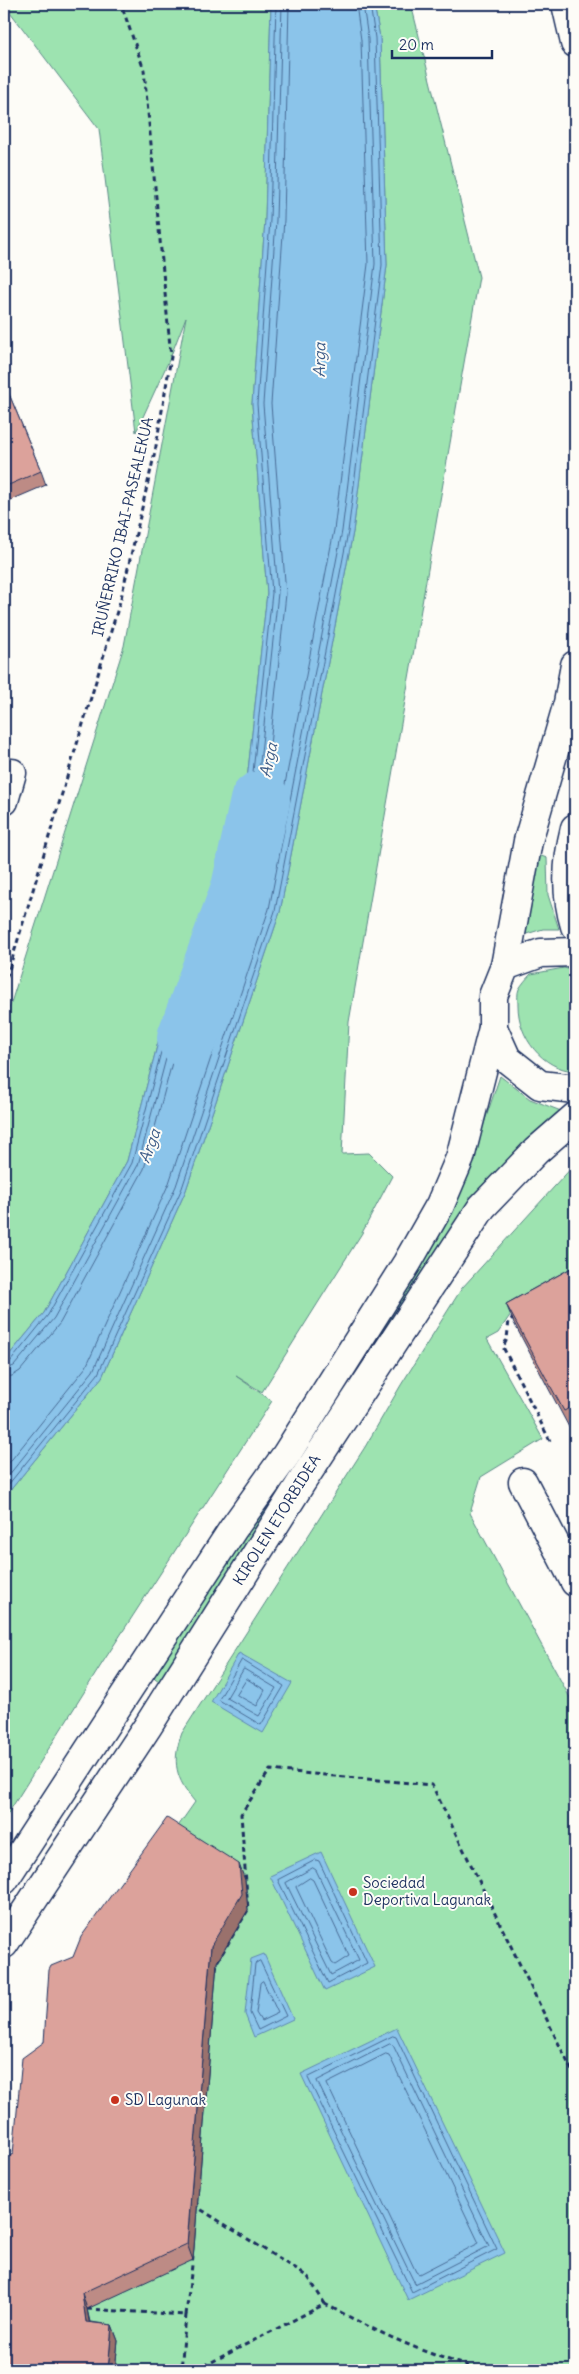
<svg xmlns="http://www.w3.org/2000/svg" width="579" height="2374" viewBox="0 0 579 2374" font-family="Delius,sans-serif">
  <rect width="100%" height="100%" fill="#fdfcf7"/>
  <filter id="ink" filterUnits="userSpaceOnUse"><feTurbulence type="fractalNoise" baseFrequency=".02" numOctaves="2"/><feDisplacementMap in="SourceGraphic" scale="10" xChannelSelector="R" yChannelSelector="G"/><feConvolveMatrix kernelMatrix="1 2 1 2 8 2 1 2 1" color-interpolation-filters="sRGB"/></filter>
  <g filter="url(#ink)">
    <g fill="#9de3b0" stroke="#5c8987">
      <polygon points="4,4 271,4 265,220 252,404 267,593 246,790 240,928 162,1027 127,1161 44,1313 4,1361 4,1025 124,646 186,317 170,358 136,432 99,129"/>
      <polygon points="374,4 411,4 479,277 349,1022 342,1154 369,1153 392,1176 362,1233 262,1392 236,1376 272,1401 103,1662 4,1820 4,1498 102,1377 186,1190 280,912 353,532 387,265 380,38"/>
      <polygon points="538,855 547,858 548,895 559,929 543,929 523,935"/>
      <path d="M 564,968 L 575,971 L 575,1071 C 542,1069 518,1037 518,1005 C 518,1000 517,993 519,989 C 522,984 527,978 531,974 Z"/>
      <polygon points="500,1076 530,1099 561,1111 513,1154 474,1201 159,1681 152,1676 463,1185"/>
      <path d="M 575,1164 L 575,1275 L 515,1308 L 498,1333 L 487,1339 L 543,1439 L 481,1477 L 470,1513 L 575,1707 L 575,2370 L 4,2370 L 174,1832 L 195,1802 C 176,1779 171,1762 182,1733 L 365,1447 L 401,1385 L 462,1288 Z"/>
    </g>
    <g fill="#8bc4ea" stroke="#5e88b2">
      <polygon points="271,4 374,4 380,38 387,265 353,532 280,912 186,1190 102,1377 4,1498 4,1361 44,1313 127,1161 162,1027 240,928 246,790 267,593 252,404 265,220"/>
      <polygon points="239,1653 292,1683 263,1733 211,1702"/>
      <polygon points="321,1852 375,1967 325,1991 270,1876"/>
      <polygon points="264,1954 293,2019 254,2037 245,2014 251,1959"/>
      <polygon points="397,2028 505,2253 408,2300 301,2074"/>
    </g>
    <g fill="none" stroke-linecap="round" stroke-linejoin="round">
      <g stroke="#486b96" stroke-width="1">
        <polyline points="289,4 284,220 271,404 286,594 265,792 260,887 263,890 265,888 334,530 368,264 361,40 356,4"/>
        <polyline points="4,1363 10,1362 48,1315 132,1163 167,1029 245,929 251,791 272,593 257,404 270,220 276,4"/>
        <polyline points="4,1370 14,1366 54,1318 138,1165 173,1032 251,930 257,791 278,593 263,404 276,220 282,4"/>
        <polyline points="4,1377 12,1376 20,1371 60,1323 144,1169 179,1036 239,960 242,959 243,962 169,1183 86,1367 4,1469"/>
        <polyline points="4,1481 93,1371 176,1186 269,909 342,531 375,264 368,39 363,4"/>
        <polyline points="4,1490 98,1374 182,1188 275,911 348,532 382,265 375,38 370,4"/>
        <polygon points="242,1660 284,1686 261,1725 219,1700"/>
        <polygon points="244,1669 276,1688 259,1716 227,1698"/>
        <polygon points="247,1679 265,1690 257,1706 237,1695"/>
        <polygon points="316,1860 319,1861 367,1963 328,1983 278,1880"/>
        <polygon points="313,1868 316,1870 359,1960 331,1975 286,1883"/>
        <polygon points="310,1878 313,1880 349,1956 335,1965 332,1963 296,1887"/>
        <polygon points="260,1961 286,2016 258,2030 250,2013 255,1964"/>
        <polygon points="263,1981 278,2013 261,2021 256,2013 260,1983"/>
        <polygon points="393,2036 396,2037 497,2249 412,2292 308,2078"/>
        <polygon points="390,2044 393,2045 489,2246 415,2284 317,2081"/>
        <polygon points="386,2054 389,2055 479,2243 419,2274 416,2272 327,2084"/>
      </g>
      <polyline stroke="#8bc4ea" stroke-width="60" points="187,1038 241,888 260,801"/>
      <g stroke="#1b2f5e" stroke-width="31">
        <g id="minor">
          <polyline points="4,801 12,773"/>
          <polyline points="523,1482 575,1582"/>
          <polyline points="4,1880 233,1529 286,1455 407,1263 440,1205 460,1158 493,1028"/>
          <polyline points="4,1944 148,1726 301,1483 482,1207 536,1151 575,1117"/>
        </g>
      </g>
      <g stroke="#1b2f5e" stroke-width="31">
        <g id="major">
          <polyline points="566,4 575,43"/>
          <path d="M 575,828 C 567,860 565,894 575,926"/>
          <polyline points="575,952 541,953 505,966 493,996 493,1028 507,1059 540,1085 575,1089"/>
          <polyline points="505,966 528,841 568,703 575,665"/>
        </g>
      </g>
      <g stroke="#1b2f5e" stroke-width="3" stroke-dasharray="5 4" stroke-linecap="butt">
        <polyline points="4,986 121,598 155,452 171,357 144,70 121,4"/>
        <polyline points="515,1317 509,1320 507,1339 503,1347 550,1441"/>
        <polyline points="216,1970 217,1962 248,1910 241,1814 270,1770 432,1785 575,2077"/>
        <polyline points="197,2203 197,2207 308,2277 325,2304"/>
        <polyline points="87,2309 186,2315 181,2370"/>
        <polyline points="186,2315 193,2257"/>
        <path d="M 196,2370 L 325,2304 C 377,2332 425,2355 483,2370"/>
      </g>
      <use href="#minor" stroke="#fdfcf7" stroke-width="28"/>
      <use href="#major" stroke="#fdfcf7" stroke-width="28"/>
    </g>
    <g fill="#bd8b85" stroke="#1b2f5e">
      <polygon points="4,382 41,471 46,485 4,503"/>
      <polygon points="575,1266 575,1428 571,1431 514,1323 506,1304"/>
      <polygon points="245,1880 248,1910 217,1962 193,2260 87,2309 90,2322 112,2325 118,2341 115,2370 4,2370 13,2154 44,2042 73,1957"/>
    </g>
    <g fill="#9a716c" stroke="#1b2f5e">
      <polygon points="239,1864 245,1880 248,1910 217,1962 193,2260 187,2244 211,1946"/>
      <polygon points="82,2293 87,2309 92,2338 86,2322"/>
      <polygon points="112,2325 118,2341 115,2370 108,2370"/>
    </g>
    <g fill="#dca29b" stroke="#1b2f5e">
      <polygon points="4,382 41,471 4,487"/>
      <polygon points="575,1266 575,1405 564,1411 506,1304"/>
      <polygon points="167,1818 239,1864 242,1894 211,1946 187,2244 82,2293 86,2322 112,2325 108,2370 4,2370 4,2159 13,2154 22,2058 44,2042 49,1970 51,1966 73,1957 81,1937"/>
    </g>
  </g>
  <g fill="#c8321e" stroke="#fdfcf7" stroke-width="2">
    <circle cx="353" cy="1892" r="5"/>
    <circle cx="115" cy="2100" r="5"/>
  </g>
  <g text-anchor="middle" stroke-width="4" stroke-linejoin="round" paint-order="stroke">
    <g font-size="15" fill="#1b2f5e" stroke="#fdfcf7">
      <text transform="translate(123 527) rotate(-77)" y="5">IRUÑERRIKO IBAI-PASEALEKUA</text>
      <text transform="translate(277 1520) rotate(-58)" y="5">KIROLEN ETORBIDEA</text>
    </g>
    <g font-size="15" fill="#1b2f5e" stroke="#fdfcf7" text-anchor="start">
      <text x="363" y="1888">Sociedad<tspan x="363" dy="17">Deportiva Lagunak</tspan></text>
      <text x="125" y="2105">SD Lagunak</text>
    </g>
    <g font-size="16" font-style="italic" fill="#3d5c88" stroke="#fdfcf7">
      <text transform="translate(319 360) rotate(-89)" y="6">Arga</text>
      <text transform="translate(268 760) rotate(-78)" y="6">Arga</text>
      <text transform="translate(149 1146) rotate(-70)" y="6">Arga</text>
    </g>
  </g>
  <rect width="579" height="2374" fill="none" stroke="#fdfcf7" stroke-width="20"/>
  <rect x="10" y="10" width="559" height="2354" fill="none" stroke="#1b2f5e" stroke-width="2" filter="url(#ink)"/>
  <path d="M392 50v8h100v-8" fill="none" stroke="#1b2f5e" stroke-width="2.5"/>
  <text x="399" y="50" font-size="15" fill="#1b2f5e" stroke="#fdfcf7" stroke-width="4" paint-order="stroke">20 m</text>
</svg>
